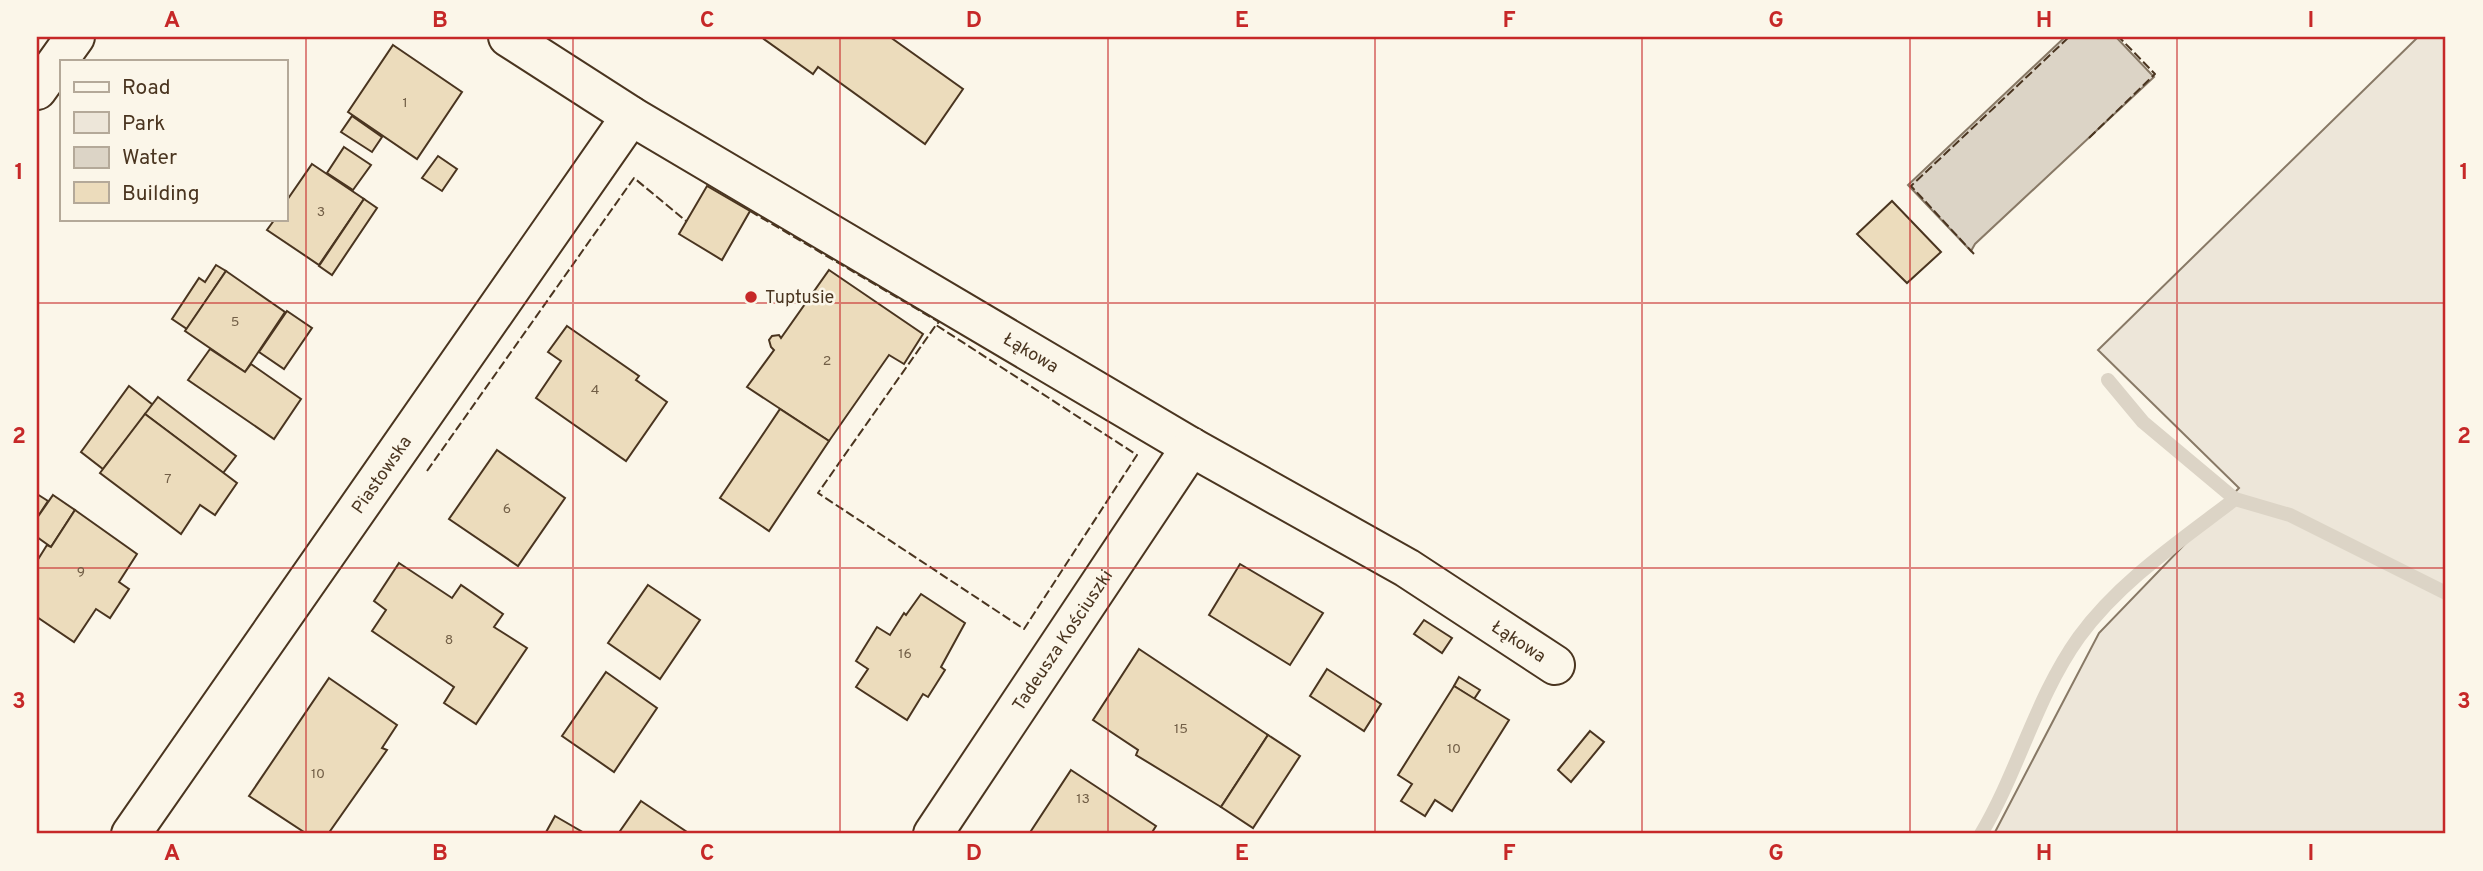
<svg xmlns="http://www.w3.org/2000/svg" width="2483" height="871" viewBox="0 0 2483 871" font-family="Overpass,sans-serif">
  <rect width="100%" height="100%" fill="#fbf6e9"/>
  <polygon fill="#ede6d9" stroke="#887966" stroke-width="2" points="2418,37 2446,37 2446,834 1994,834 2099,633 2239,488 2098,350"/>
  <polygon fill="#dcd4c6" stroke="#887966" stroke-width="2" points="2065,37 2116,37 2154,77 1975,244 1971,251 1908,185"/>
  <g fill="none" stroke-linecap="round" stroke-linejoin="round">
    <g stroke="#dcd4c6" stroke-width="14">
      <polyline points="2108,380 2143,422 2235,499 2290,515 2446,593"/>
      <path d="M 1981,834 C 2018,772 2036,697 2079,637 C 2120,581 2180,541 2235,499"/>
    </g>
  </g>
  <g fill="#ecdcbc" stroke="#4a3520" stroke-width="2">
    <polygon points="761,37 890,37 963,89 925,144 818,67 813,74"/>
    <polygon points="393,45 462,92 417,159 348,112"/>
    <polygon points="352,116 382,137 372,152 341,132"/>
    <polygon points="344,147 371,165 353,190 327,173"/>
    <polygon points="438,156 457,169 442,191 422,178"/>
    <polygon points="312,164 364,199 319,265 267,230 275,219 285,219 285,203"/>
    <polygon points="707,186 750,211 722,260 679,234"/>
    <polygon points="364,199 377,208 332,275 319,266"/>
    <polygon points="1892,201 1941,252 1907,283 1857,234"/>
    <polygon points="216,265 226,271 187,329 172,319 199,278 205,282"/>
    <polygon points="829,270 923,334 904,364 889,355 829,441 747,387 774,350 771,347 769,340 772,336 779,335 781,338"/>
    <polygon points="226,271 285,312 245,372 185,331"/>
    <polygon points="287,311 312,328 284,369 259,352"/>
    <polygon points="567,326 639,376 636,380 667,402 626,461 536,398 561,361 548,352"/>
    <polygon points="210,349 245,372 251,364 301,399 274,439 188,380"/>
    <polygon points="129,386 153,405 103,469 81,452"/>
    <polygon points="158,397 236,456 223,473 145,414"/>
    <polygon points="780,409 829,441 769,531 720,498"/>
    <polygon points="145,414 237,483 215,515 200,505 181,534 100,473"/>
    <polygon points="497,450 565,498 518,566 449,519"/>
    <polygon points="37,494 48,501 37,518"/>
    <polygon points="53,495 75,510 51,547 37,537 37,518"/>
    <polygon points="75,510 137,554 119,582 129,589 110,618 96,609 74,642 37,617 37,561 47,545 51,547"/>
    <polygon points="399,563 452,598 461,585 503,614 494,627 527,648 476,724 444,703 454,687 372,631 386,610 374,601"/>
    <polygon points="1240,564 1323,613 1290,665 1209,615"/>
    <polygon points="648,585 700,620 660,679 608,643"/>
    <polygon points="921,594 965,623 941,667 945,670 928,697 923,694 907,720 856,687 868,669 856,661 877,627 890,635 904,613 906,615"/>
    <polygon points="1424,620 1452,638 1442,653 1414,634"/>
    <polygon points="1139,649 1268,735 1221,807 1136,755 1138,750 1093,720"/>
    <polygon points="1327,669 1381,704 1364,731 1310,696"/>
    <polygon points="606,672 657,708 614,772 562,736"/>
    <polygon points="1459,677 1480,690 1474,699 1454,686"/>
    <polygon points="329,678 397,725 382,748 387,750 328,834 307,834 249,796"/>
    <polygon points="1454,686 1509,720 1452,811 1435,800 1425,816 1401,801 1412,784 1398,775"/>
    <polygon points="1590,731 1604,742 1571,782 1558,770"/>
    <polygon points="1268,735 1300,756 1253,828 1221,807"/>
    <polygon points="1071,770 1156,826 1151,834 1029,834"/>
    <polygon points="641,801 690,834 618,834"/>
    <polygon points="555,816 586,834 545,834"/>
  </g>
  <g fill="none" stroke-linecap="round" stroke-linejoin="round">
    <g stroke="#4a3520" stroke-width="42">
      <g id="minor">
        <path id="s1" d="M 508,37 L 631,116 L 1191,447 L 1407,568 L 1555,665"/>
        <path id="s2" d="M 131,834 L 631,116"/>
        <path id="s3" d="M 933,834 L 1191,447"/>
      </g>
    </g>
    <g stroke="#4a3520" stroke-width="42">
      <polyline id="major" points="37,90 75,37"/>
    </g>
    <use href="#minor" stroke="#fbf6e9" stroke-width="38"/>
    <use href="#major" stroke="#fbf6e9" stroke-width="38"/>
    <g stroke="#4a3520" stroke-width="2" stroke-dasharray="9 3.5" stroke-linecap="butt">
      <polyline points="2089,138 2155,74 2119,37"/>
      <polyline points="750,211 939,322 936,325 818,493 1024,629 1137,455 936,325"/>
      <polyline points="1974,254 1911,186 2069,37"/>
      <polyline points="427,471 634,178 686,221"/>
    </g>
    <polyline stroke="#4a3520" stroke-width="3.5" points="2175,37 2176,37"/>
  </g>
  <path fill="none" stroke="#c62828" stroke-width="2" stroke-opacity="0.55" d="M 306,37 L 306,834M 573,37 L 573,834M 840,37 L 840,834M 1108,37 L 1108,834M 1375,37 L 1375,834M 1642,37 L 1642,834M 1910,37 L 1910,834M 2177,37 L 2177,834M 37,303 L 2446,303M 37,568 L 2446,568"/>
  <circle fill="#c62828" stroke="#fbf6e9" stroke-width="2.5" cx="751" cy="297" r="7"/>
  <g text-anchor="middle" stroke-width="5" stroke-linejoin="round" paint-order="stroke">
    <g font-size="14" fill="#725f47">
      <text x="405" y="107">1</text>
      <text x="321" y="216">3</text>
      <text x="235" y="326">5</text>
      <text x="827" y="365">2</text>
      <text x="595" y="394">4</text>
      <text x="168" y="483">7</text>
      <text x="507" y="513">6</text>
      <text x="81" y="576">9</text>
      <text x="449" y="644">8</text>
      <text x="905" y="658">16</text>
      <text x="1181" y="733">15</text>
      <text x="1454" y="753">10</text>
      <text x="318" y="778">10</text>
      <text x="1083" y="803">13</text>
    </g>
    <g font-size="18" fill="#4a3520" stroke="#fbf6e9" text-anchor="start">
      <text x="765" y="303">Tuptusie</text>
    </g>
    <g font-size="18" fill="#4a3520" stroke="#fbf6e9">
      <text dy="6" stroke="none"><textPath href="#s1" startOffset="611">Łąkowa</textPath></text>
      <text dy="6" stroke="none"><textPath href="#s2" startOffset="438">Piastowska</textPath></text>
      <text dy="6" stroke="none"><textPath href="#s3" startOffset="233">Tadeusza Kościuszki</textPath></text>
      <text dy="6" stroke="none"><textPath href="#s1" startOffset="1178">Łąkowa</textPath></text>
    </g>
  </g>
  <rect width="2483" height="871" fill="none" stroke="#fbf6e9" stroke-width="77"/>
  <rect x="60" y="60" width="228" height="161" fill="#fbf6e9" stroke="#b4a999" stroke-width="2"/>
  <rect x="74" y="82" width="35" height="10" fill="#fbf6e9" stroke="#b4a999" stroke-width="2"/>
  <text x="122" y="94" font-size="21" fill="#4a3520">Road</text>
  <rect x="74" y="112" width="35" height="21" fill="#ede6d9" stroke="#b4a999" stroke-width="2"/>
  <text x="122" y="130" font-size="21" fill="#4a3520">Park</text>
  <rect x="74" y="147" width="35" height="21" fill="#dcd4c6" stroke="#b4a999" stroke-width="2"/>
  <text x="122" y="164" font-size="21" fill="#4a3520">Water</text>
  <rect x="74" y="182" width="35" height="21" fill="#ecdcbc" stroke="#b4a999" stroke-width="2"/>
  <text x="122" y="200" font-size="21" fill="#4a3520">Building</text>
  <rect x="38" y="38" width="2406" height="794" fill="none" stroke="#c62828" stroke-width="2.5"/>
  <g font-size="23" text-anchor="middle" font-weight="bold" fill="#c62828">
    <text x="172" y="27">A</text>
    <text x="440" y="27">B</text>
    <text x="707" y="27">C</text>
    <text x="974" y="27">D</text>
    <text x="1242" y="27">E</text>
    <text x="1509" y="27">F</text>
    <text x="1776" y="27">G</text>
    <text x="2044" y="27">H</text>
    <text x="2311" y="27">I</text>
    <text x="19" y="179">1</text>
    <text x="2464" y="179">1</text>
    <text x="19" y="443">2</text>
    <text x="2464" y="443">2</text>
    <text x="19" y="708">3</text>
    <text x="2464" y="708">3</text>
    <text x="172" y="860">A</text>
    <text x="440" y="860">B</text>
    <text x="707" y="860">C</text>
    <text x="974" y="860">D</text>
    <text x="1242" y="860">E</text>
    <text x="1509" y="860">F</text>
    <text x="1776" y="860">G</text>
    <text x="2044" y="860">H</text>
    <text x="2311" y="860">I</text>
  </g>
</svg>
